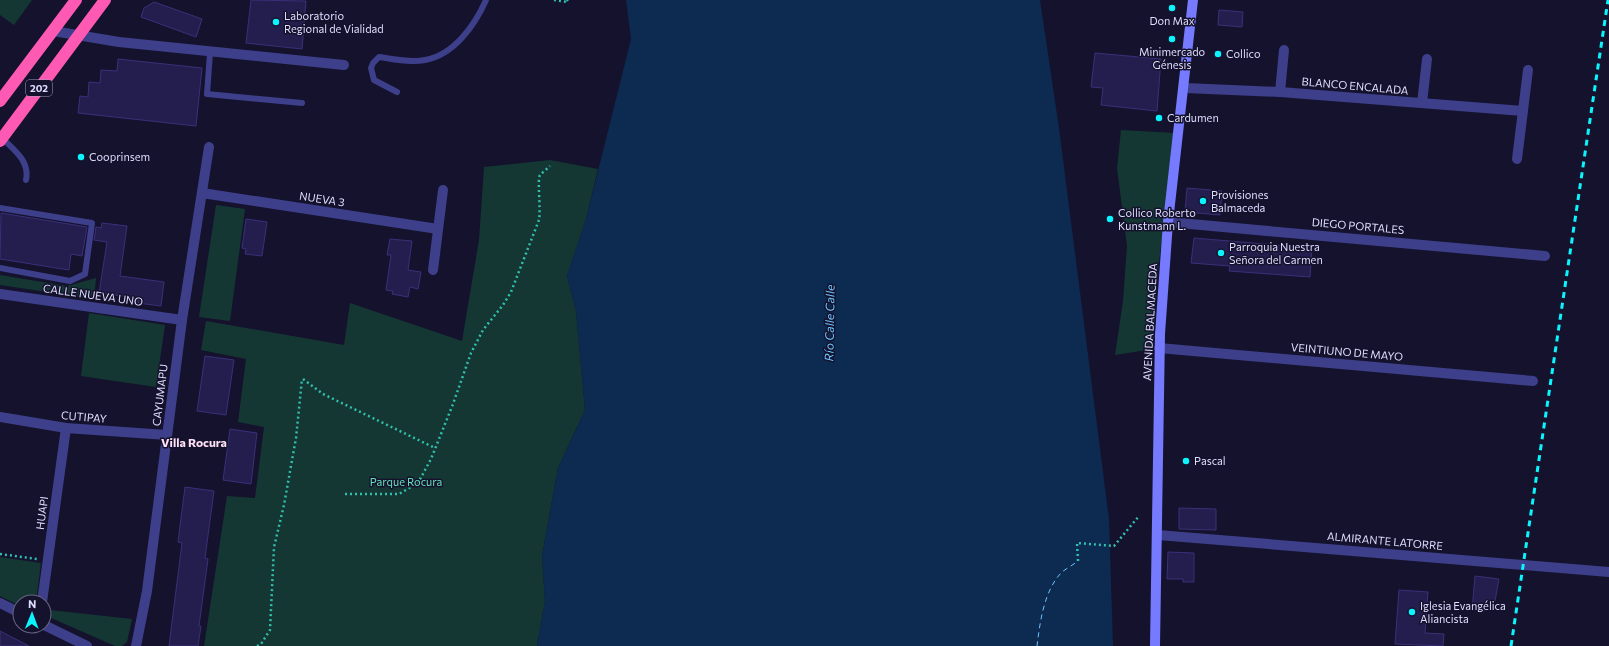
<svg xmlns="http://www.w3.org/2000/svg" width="1609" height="646" viewBox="0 0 1609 646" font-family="Commissioner,sans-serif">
  <rect width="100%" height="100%" fill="#15122d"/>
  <g fill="#153733">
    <polygon points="0,0 32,0 14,25 0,15"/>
    <polygon points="1121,130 1175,133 1158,270 1153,349 1115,355 1123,301 1127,246 1117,168"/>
    <polygon points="550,160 598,169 586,219 567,276 576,311 585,410 558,468 542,556 545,601 537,646 204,646 227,496 255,498 264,427 238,422 246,359 201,350 206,321 344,345 350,303 462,341 479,240 484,167"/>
    <polygon points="216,205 245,209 230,321 199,317"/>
    <polygon points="0,275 67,286 96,278 94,299 0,285"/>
    <polygon points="89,313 165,325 156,387 81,376"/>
    <polygon points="0,557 41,563 36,602 20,602 20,606 0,596"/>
    <polygon points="50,610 132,619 127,642 122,646 115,646 49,617"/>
  </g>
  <polygon fill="#0d2a50" points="626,0 1040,0 1059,128 1109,519 1113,646 537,646 545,601 542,556 558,468 585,410 576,311 567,276 586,219 631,39"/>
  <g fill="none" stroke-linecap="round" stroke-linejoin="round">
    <path stroke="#6cc4ff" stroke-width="1" stroke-dasharray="5 4" stroke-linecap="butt" d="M 1037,646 C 1040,622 1044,590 1062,572 C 1067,568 1073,565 1078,561"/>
  </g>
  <g fill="#241e4e" stroke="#3a307a">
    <polygon points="251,0 306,1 302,49 246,43"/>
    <polygon points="154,2 202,19 196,37 141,17 144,8"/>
    <polygon points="1219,10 1243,12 1242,27 1218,25"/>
    <polygon points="1095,53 1161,59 1157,111 1101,105 1103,88 1091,87"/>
    <polygon points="118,59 202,68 196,126 78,113 80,96 88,97 89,82 100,83 101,70 117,71"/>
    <polygon points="1187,188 1222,191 1220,215 1185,212"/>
    <polygon points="1,213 87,227 82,256 71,254 69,270 0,259"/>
    <polygon points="246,219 267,222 262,256 245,254 246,249 242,248"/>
    <polygon points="102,223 127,226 120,276 164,282 161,306 138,303 138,298 99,293 107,242 94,240 96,227 101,228"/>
    <polygon points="1194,238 1312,248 1310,277 1229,271 1230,266 1191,263"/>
    <polygon points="390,239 412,241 408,270 421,272 418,289 410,287 408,297 392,294 393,291 386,290 391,255 387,255"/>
    <polygon points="205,356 234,360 226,415 197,411"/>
    <polygon points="230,429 257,433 251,484 223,480"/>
    <polygon points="185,487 214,491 205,558 208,559 199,626 201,626 198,646 169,646 182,543 178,542"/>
    <polygon points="1179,508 1216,509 1216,530 1179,529"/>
    <polygon points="1168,552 1194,553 1194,582 1183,582 1183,579 1167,579"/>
    <polygon points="1475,576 1499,579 1495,601 1486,600 1485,611 1472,610"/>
    <polygon points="1399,590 1428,592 1425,633 1444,634 1443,646 1395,644"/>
    <polygon points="0,631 29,646 0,646"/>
  </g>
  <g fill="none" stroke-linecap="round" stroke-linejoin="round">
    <g stroke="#31bfae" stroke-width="2.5" stroke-dasharray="2 3" stroke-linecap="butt">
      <polyline points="554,0 568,2 567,0"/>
      <polyline points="303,379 323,394 435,448"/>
      <path d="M 345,494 L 399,494 L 418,483 L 431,459 L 453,404 L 471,353 L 483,330 L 503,305 L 511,292 L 539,220 C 541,209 537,180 540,175 C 543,172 547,169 550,166"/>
      <polyline points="0,554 37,559"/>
      <polyline points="1078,561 1077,543 1114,546 1139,516"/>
      <polyline points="257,646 261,644 270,630 274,547 284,505 296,438 302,379"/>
    </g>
    <g stroke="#3d3f8b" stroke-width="6">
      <polyline points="210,53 207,94 302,103"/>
      <path d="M 397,92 L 374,80 L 371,68 L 373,63 L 379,57 C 394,59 410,63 425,60 C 454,55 475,25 486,0"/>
      <path d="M 2,138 C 14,150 30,161 26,180"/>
      <polyline points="0,208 92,223 85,274 70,281 0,268"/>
    </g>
    <g stroke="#3d3f8b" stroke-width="10">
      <polyline points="53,31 119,42 344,65"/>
      <polyline points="1185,88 1280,92 1523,111"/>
      <polyline points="1280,92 1284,50"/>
      <polyline points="1422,103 1427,59"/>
      <polyline points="1517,159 1528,70"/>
      <polyline points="202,193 438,229"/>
      <polyline points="1168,222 1545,256"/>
      <polyline points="433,270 443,190"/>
      <polyline points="0,294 182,320"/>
      <polyline points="1159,348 1533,381"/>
      <polyline points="0,417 66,428 167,435"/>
      <polyline points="1158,535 1609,572"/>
      <polyline points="42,602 66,428"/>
      <polyline points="0,603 20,613"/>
      <polyline points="44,625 87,646"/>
      <polyline points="136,646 147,591 182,320 209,147"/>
    </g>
    <polyline stroke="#757aff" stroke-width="10" points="1155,646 1160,334 1168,222 1193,0"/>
    <g stroke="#fe59b3" stroke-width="12">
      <polyline points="0,101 76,0"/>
      <polyline points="0,141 105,0"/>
    </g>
    <polyline stroke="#0af5fe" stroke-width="3" stroke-dasharray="6 5" stroke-linecap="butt" points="1511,646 1608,0"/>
  </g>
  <g fill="#0af5fe" stroke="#15122d" stroke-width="1.5">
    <circle cx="1172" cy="8" r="4"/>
    <circle cx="276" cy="22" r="4"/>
    <circle cx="1172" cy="39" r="4"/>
    <circle cx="1218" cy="54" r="4"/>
    <circle cx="1159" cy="118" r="4"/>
    <circle cx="81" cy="157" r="4"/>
    <circle cx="1203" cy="201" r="4"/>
    <circle cx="1110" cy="219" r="4"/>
    <circle cx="1221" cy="253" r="4"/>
    <circle cx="1186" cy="461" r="4"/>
    <circle cx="1412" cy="612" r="4"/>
  </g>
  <g text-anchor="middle" stroke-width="3" stroke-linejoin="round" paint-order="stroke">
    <rect fill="#15122d" stroke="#a2a1c0" stroke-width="1" x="26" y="80" width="26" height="16" rx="3"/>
    <g font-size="10" font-weight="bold" fill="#dfdeff">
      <text x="39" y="92">202</text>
    </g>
    <g font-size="11" fill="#dfdeff" stroke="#15122d" text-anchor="start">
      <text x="284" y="20">Laboratorio<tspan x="284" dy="13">Regional de Vialidad</tspan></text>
      <text x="1172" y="25" text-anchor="middle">Don Max</text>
      <text x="1172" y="56" text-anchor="middle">Minimercado<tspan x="1172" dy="13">Génesis</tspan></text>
      <text x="1226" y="58">Collico</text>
      <text x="1167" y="122">Cardumen</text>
      <text x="89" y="161">Cooprinsem</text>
      <text x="1211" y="199">Provisiones<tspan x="1211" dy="13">Balmaceda</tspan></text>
      <text x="1118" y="217">Collico Roberto<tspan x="1118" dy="13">Kunstmann L.</tspan></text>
      <text x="1229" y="251">Parroquia Nuestra<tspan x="1229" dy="13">Señora del Carmen</tspan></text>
      <text x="1194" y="465">Pascal</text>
      <text x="1420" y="610">Iglesia Evangélica<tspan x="1420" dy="13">Aliancista</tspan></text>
    </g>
    <g font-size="11" fill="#dfdeff" stroke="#15122d">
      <text transform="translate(1355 86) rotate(5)" y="4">BLANCO ENCALADA</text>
      <text transform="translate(322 199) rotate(9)" y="4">NUEVA 3</text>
      <text transform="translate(1358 226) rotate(5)" y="4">DIEGO PORTALES</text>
      <text transform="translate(93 295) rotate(8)" y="4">CALLE NUEVA UNO</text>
      <text transform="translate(1150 322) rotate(-87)" y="4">AVENIDA BALMACEDA</text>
      <text transform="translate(1347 352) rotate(5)" y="4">VEINTIUNO DE MAYO</text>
      <text transform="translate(160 395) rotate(-83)" y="4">CAYUMAPU</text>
      <text transform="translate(84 417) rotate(5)" y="4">CUTIPAY</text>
      <text transform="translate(42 513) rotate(-82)" y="4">HUAPI</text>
      <text transform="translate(1385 541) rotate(5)" y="4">ALMIRANTE LATORRE</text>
    </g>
    <g font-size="11" fill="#67e1bb" stroke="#15122d">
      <text x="406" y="486">Parque Rocura</text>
    </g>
    <g font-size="12" font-style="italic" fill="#6cc4ff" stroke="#15122d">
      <text transform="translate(830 323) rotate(-89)" y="4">Río Calle Calle</text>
    </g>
    <g font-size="12" font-weight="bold" fill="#ffe0f6" stroke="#15122d">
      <text x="194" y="447">Villa Rocura</text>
    </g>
  </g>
  <g transform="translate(32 614) rotate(1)"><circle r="19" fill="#15122d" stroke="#666481"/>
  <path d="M0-3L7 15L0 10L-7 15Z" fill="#0af5fe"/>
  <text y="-6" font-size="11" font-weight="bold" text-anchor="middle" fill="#dfdeff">N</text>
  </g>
</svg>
